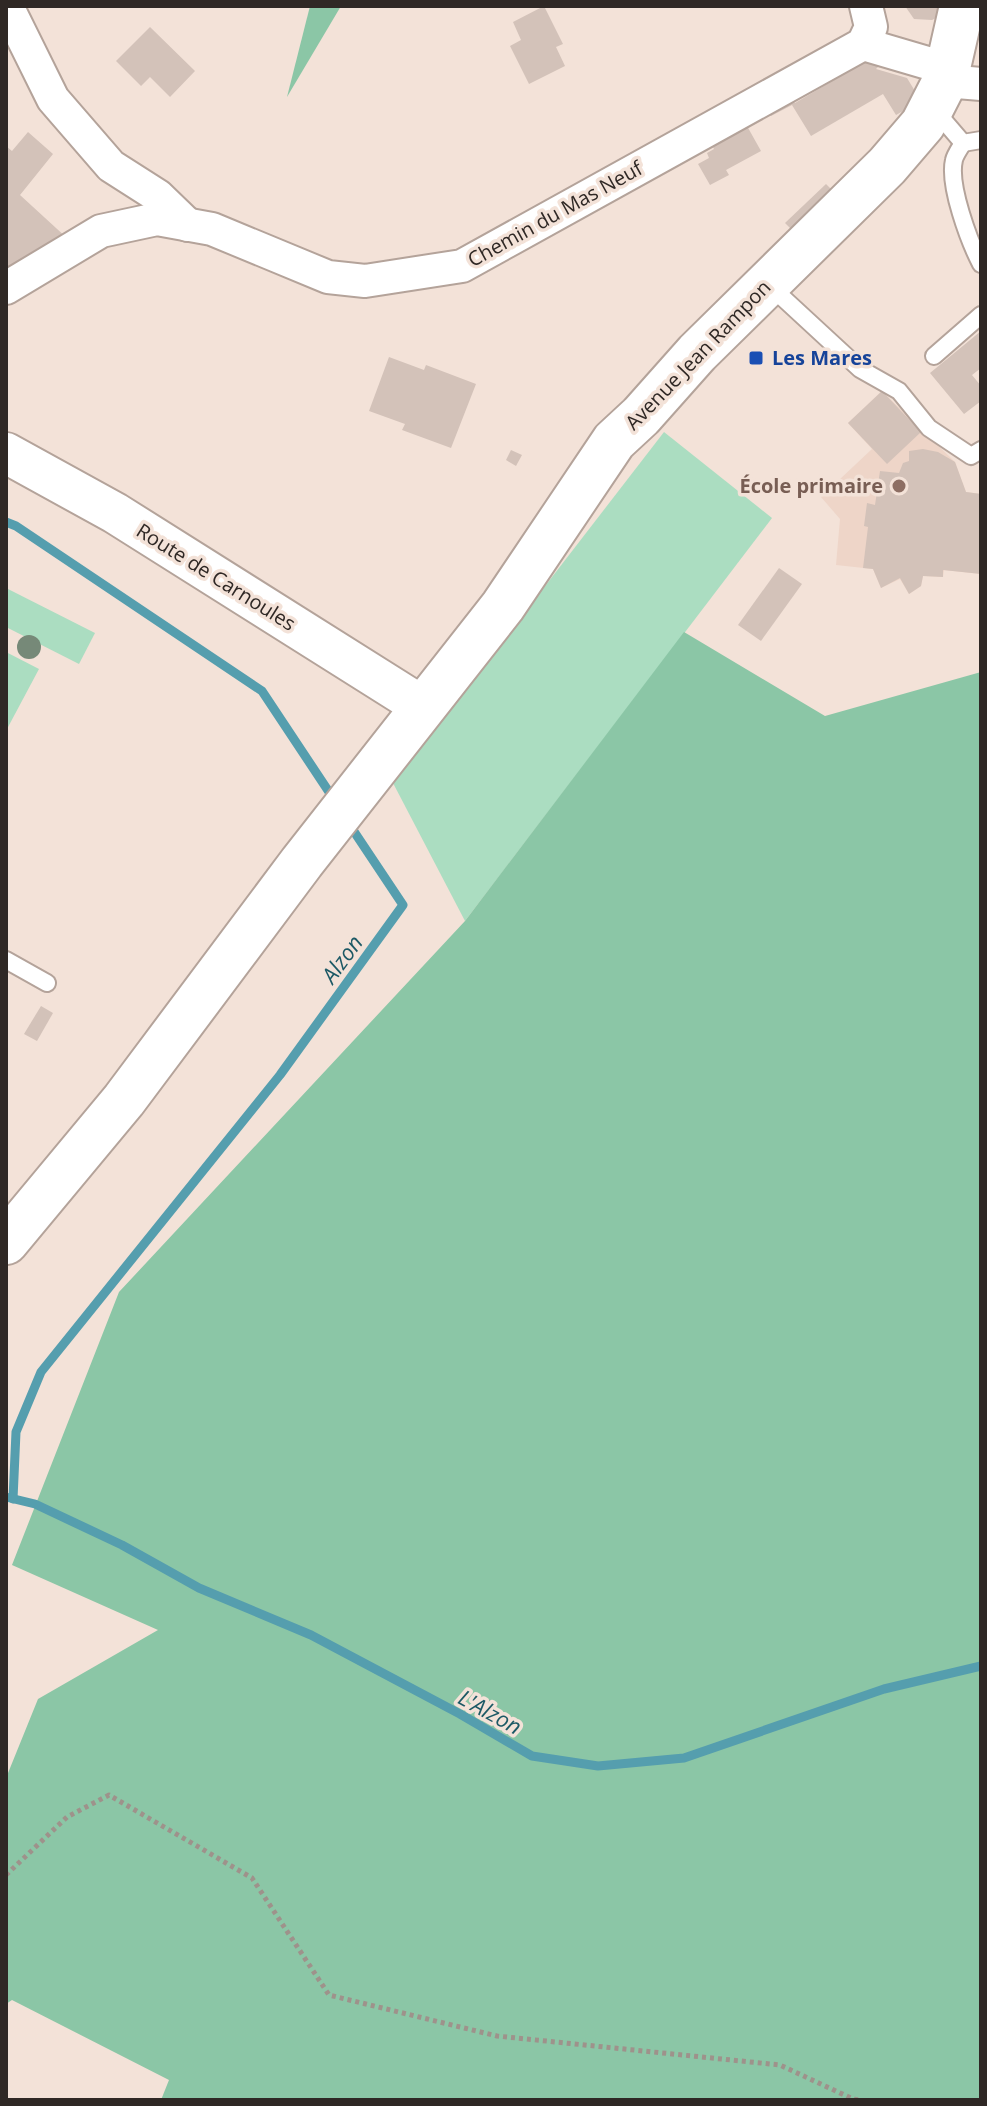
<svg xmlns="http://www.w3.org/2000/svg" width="987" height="2106" viewBox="0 0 987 2106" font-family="'Open Sans',sans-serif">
  <rect width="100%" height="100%" fill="#f3e2d8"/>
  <polygon fill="#eed5c8" points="882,391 955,462 966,492 981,494 981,574 944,570 943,577 923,576 921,586 909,594 900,579 881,588 873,569 836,565 840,519 821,497 872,449 848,423"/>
  <g fill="#abddc1">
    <polygon points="664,432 772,518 465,921 393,783"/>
    <polygon points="6,588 95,633 79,664 6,627"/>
    <polygon points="6,652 39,669 7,729 6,729"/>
  </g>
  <g fill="#8bc6a6">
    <polygon points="310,6 341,6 287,97"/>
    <polygon points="684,632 825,716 981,672 981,2100 161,2100 169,2080 12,2000 6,2004 6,1778 38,1699 158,1630 12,1565 119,1292 465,921"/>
  </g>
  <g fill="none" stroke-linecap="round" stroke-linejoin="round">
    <g stroke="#559eae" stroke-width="9">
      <polyline points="6,522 16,526 262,691 335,801"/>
      <polyline points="6,1497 35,1504 122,1545 199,1588 311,1635 460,1714 532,1756 598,1766 684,1758 884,1689 981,1666"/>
      <polyline points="13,1499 16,1432 41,1372 280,1075 403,905 349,824"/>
    </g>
  </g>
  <g fill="#d3c2b9">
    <polygon points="544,6 563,44 556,47 565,66 529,84 510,46 521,40 513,22"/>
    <polygon points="905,6 945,6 938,17 932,20 914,19"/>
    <polygon points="150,27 195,71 170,97 150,77 141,86 116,61"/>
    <polygon points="868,60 880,65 876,69 907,78 921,101 896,115 883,94 811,136 792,105 771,116 768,113 789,96 795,103"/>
    <polygon points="747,126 761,151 726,170 729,175 710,185 698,164 709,158 707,153 714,149 712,145"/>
    <polygon points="28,132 53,154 20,195 68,239 6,271 6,146 12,151"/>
    <polygon points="826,184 835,193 795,233 785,223"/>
    <polygon points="981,331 981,368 972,375 981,386 981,401 964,414 930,373"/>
    <polygon points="389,357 424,370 426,365 476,384 451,448 402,430 405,424 369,411"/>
    <polygon points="882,391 921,432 887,464 848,423"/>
    <polygon points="923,449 938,452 955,462 966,492 981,494 981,574 943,570 943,577 923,576 921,586 909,594 900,578 881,588 873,569 863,568 868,527 864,526 867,503 875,505 880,471 899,473 903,463 909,461 909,451"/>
    <polygon points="511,450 522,455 516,466 506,460"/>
    <polygon points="779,568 802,584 761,641 738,625"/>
    <polygon points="41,1006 53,1013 37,1041 24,1034"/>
  </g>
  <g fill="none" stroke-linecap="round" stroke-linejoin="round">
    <g stroke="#b4a39a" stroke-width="20">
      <g id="service">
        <polyline points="933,108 963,143 981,140"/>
        <path d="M 963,143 C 960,148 955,155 954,160 C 948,185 969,241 981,264"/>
        <polyline points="769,285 860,369 899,391 929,428 971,456 981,450"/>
        <polyline points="934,356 981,315"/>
        <polyline points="6,960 47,983"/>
      </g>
    </g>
    <g stroke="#b4a39a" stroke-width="36">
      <g id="minor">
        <polyline points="7,6 53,99 111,166 158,196 188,225"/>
        <polyline points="863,44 948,69"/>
        <polyline points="945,81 981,84"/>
        <polyline points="6,288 101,231 157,219 212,229 328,277 365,281 462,266 863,44 871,27 866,6"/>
      </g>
    </g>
    <g stroke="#b4a39a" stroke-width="44">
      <polyline id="tertiary" points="6,453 115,513 423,707"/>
    </g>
    <g stroke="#b4a39a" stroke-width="48">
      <polyline id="secondary" points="6,1242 124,1100 302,862 503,606 614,441 641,416 697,353 887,166 923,124 945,81 962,6"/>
    </g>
    <polyline stroke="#9e928b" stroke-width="5" stroke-dasharray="4 4" stroke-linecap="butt" points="6,1875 67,1817 109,1795 252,1878 329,1995 497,2036 780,2065 853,2099 861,2100"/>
    <use href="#service" stroke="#fff" stroke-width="16"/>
    <use href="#minor" stroke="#fff" stroke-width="32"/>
    <use href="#tertiary" stroke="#fff" stroke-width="40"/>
    <use href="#secondary" stroke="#fff" stroke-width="44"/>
  </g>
  <circle fill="#768978" cx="29" cy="647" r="12"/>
  <rect fill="#1a4fb4" stroke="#f3e2d8" stroke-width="3" x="748" y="350" width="16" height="16" rx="4"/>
  <circle fill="#8d6e63" stroke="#f3e2d8" stroke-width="3" cx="899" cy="486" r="8"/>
  <g text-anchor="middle" stroke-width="7" stroke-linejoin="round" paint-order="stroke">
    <g font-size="20" fill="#2f2825" stroke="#f3e2d8">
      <text transform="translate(555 214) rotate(-29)" y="7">Chemin du Mas Neuf</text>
      <text transform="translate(698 355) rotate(-46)" y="7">Avenue Jean Rampon</text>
      <text transform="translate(216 577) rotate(32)" y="7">Route de Carnoules</text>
    </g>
    <g font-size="20" font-weight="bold" fill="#164399" stroke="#f3e2d8" text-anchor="start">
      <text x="772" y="365">Les Mares</text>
    </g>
    <g font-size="20" font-weight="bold" fill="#785e54" stroke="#f3e2d8" text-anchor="end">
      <text x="883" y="493">École primaire</text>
    </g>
    <g font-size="22" font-style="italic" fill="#1c5965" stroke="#f3e2d8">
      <text transform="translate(342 959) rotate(-54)" y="8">Alzon</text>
      <text transform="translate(490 1712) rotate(29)" y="8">L'Alzon</text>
    </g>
  </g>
  <rect width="987" height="2106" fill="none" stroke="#2f2825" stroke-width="16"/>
</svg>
